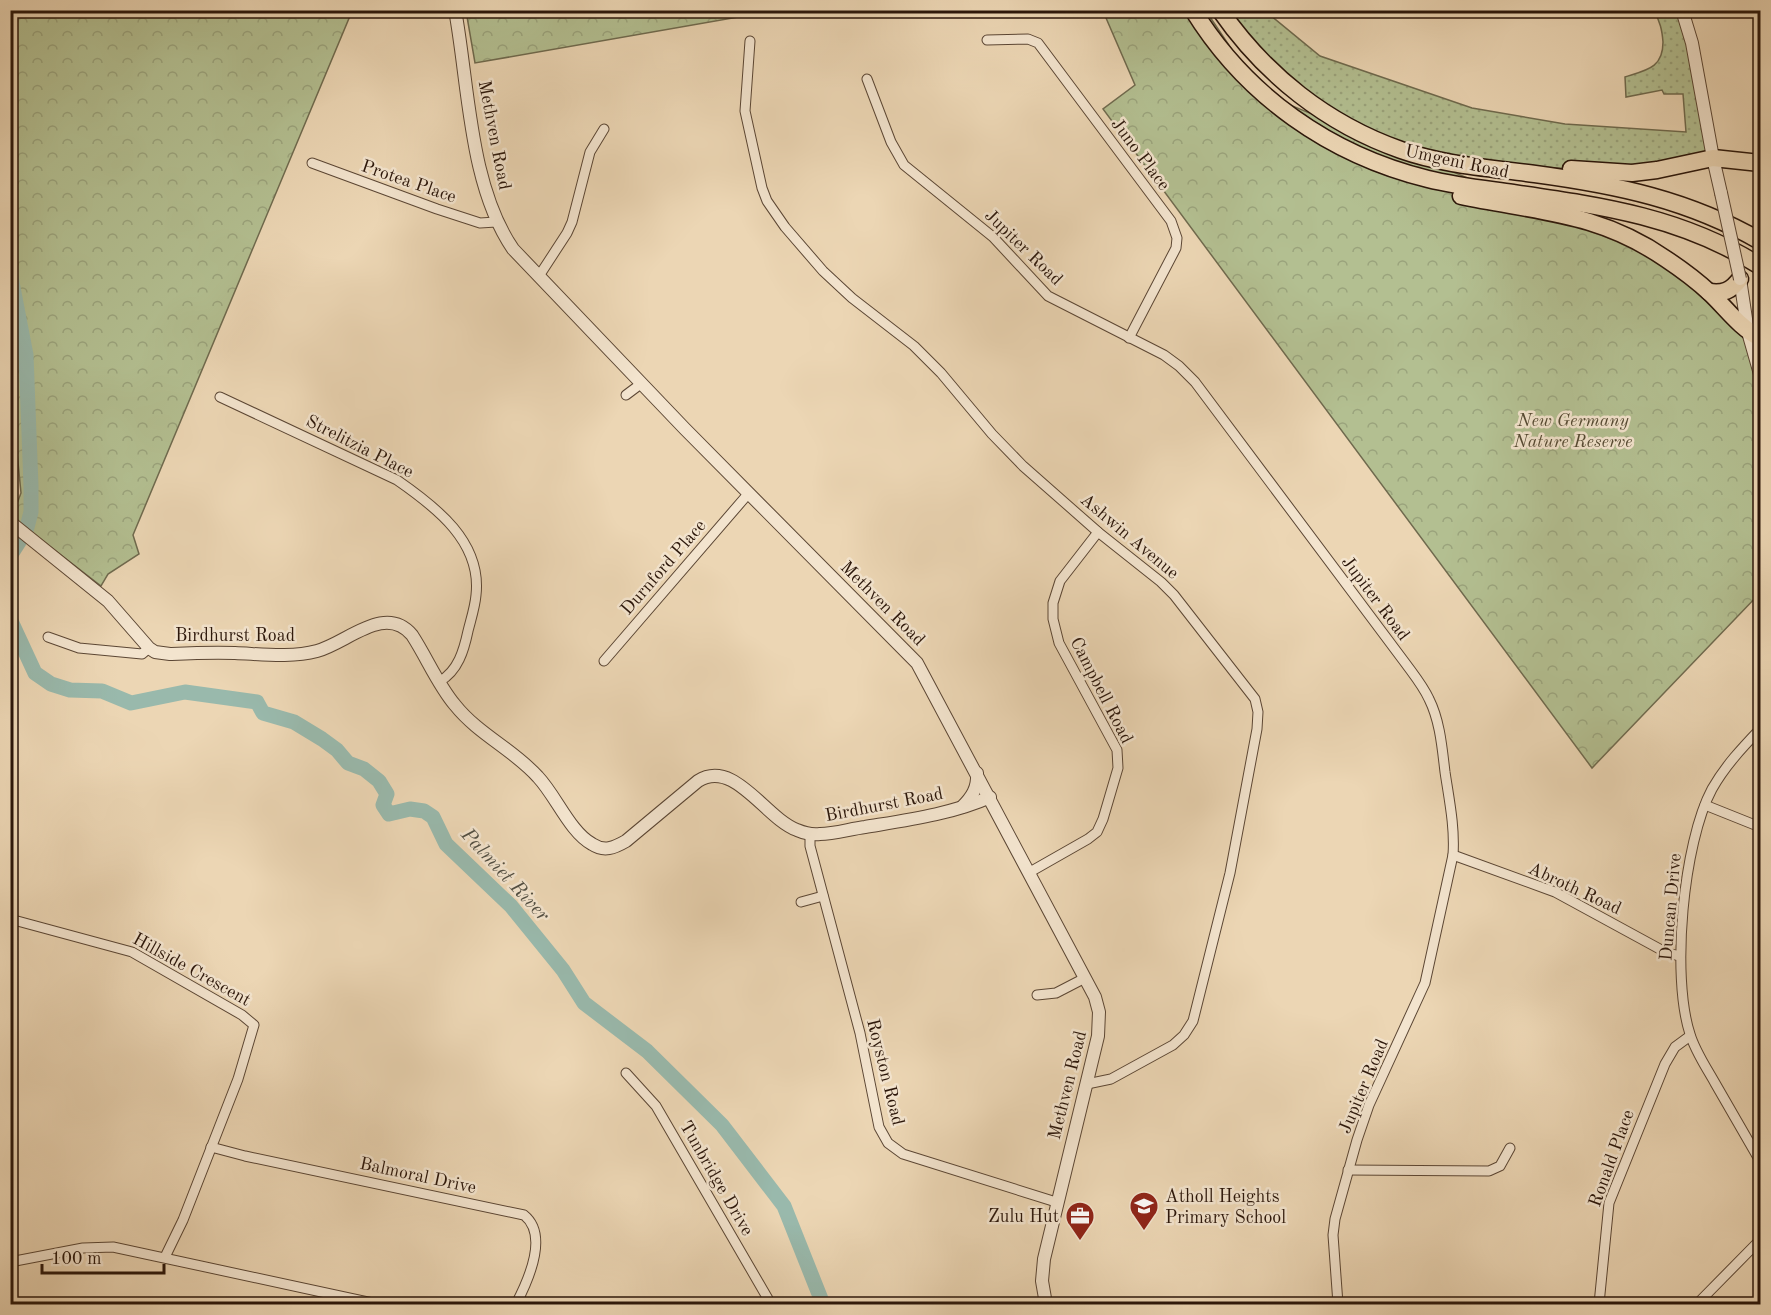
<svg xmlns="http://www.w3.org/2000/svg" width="1771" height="1315" viewBox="0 0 1771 1315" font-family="'Old Standard TT',serif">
  <defs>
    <pattern id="grass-dots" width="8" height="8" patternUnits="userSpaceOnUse" patternTransform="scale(1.5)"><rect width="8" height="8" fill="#b3bf91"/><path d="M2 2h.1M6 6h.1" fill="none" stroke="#9aa37c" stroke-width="1.8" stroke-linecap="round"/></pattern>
    <pattern id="park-crowns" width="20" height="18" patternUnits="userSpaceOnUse" patternTransform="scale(1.5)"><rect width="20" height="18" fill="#b3bf91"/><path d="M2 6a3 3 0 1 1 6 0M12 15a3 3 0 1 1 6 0" fill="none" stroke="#9aa37c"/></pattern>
  </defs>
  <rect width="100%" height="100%" fill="#ecd6b4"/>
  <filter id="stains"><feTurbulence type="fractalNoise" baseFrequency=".00333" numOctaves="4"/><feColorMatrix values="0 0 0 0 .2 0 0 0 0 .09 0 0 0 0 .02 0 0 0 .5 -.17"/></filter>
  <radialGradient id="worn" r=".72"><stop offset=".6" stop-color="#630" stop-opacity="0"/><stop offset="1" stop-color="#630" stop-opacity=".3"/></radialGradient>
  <path fill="url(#grass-dots)" stroke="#6f6a4e" stroke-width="1.5" d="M 1222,11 L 1265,11 L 1320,56 L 1472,108 L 1565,124 L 1686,132 L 1683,94 L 1664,94 L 1662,90 L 1626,97 L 1625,77 C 1647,70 1663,68 1663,42 C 1662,29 1660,22 1654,11 L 1681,11 L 1712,157 L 1603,171 L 1527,166 L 1403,149 L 1312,103 Z"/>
  <g fill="url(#park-crowns)" stroke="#6f6a4e" stroke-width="1.5">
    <polygon points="10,11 378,11 350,16 133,535 139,554 108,574 101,586 12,517 21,493 10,381"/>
    <polygon points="466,11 466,10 772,11 475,63"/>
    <polygon points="1103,11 1206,11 1261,93 1548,211 1636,241 1748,332 1760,356 1760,593 1592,768 1103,109 1135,85"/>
  </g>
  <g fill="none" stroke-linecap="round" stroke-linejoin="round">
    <g stroke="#99b9ac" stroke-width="15">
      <polyline points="10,272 26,355 31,486 31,512 26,531 10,556"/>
      <polyline points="10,619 35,673 51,684 70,690 102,691 131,703 185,692 257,702 263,713 294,722 322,739 337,750 348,763 364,769 379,781 387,794 383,805 389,814 410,809 424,811 433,817 446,844 511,906 563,970 584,1003 647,1051 722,1125 784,1206 823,1304"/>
    </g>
    <g stroke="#5b4634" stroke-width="11">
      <g id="minor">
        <polyline points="987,40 1028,39 1038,43 1171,221 1177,238 1176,248 1129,338"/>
        <polyline points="750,41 745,111 762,188 767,201 785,227 823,271 852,298 914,346 941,373 992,434 1023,466 1098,532 1161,582 1174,595 1255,699 1258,712 1257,729 1230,873 1193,1021 1184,1035 1173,1045 1111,1079 1087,1084"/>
        <path d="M 867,79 L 891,142 L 904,165 L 993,237 L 1048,296 L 1164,355 L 1179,366 L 1195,382 L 1406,664 C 1414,675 1423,686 1429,699 C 1440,721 1442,747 1445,772 C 1449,799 1455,827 1453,855 L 1425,983 L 1369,1105 L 1357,1140 L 1335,1219 L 1333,1235 L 1338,1304"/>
        <polyline points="312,163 437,209 480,223 496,222"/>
        <polyline points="539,276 567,233 572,222 590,152 604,129"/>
        <polyline points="626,395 642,383"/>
        <path d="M 220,397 L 397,480 C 436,507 482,542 476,595 C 475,607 471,619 468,631 C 464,650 458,671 440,681"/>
        <polyline points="48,637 79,648 142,654 149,648"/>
        <polyline points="604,661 748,494"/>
        <path d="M 1760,729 C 1742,748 1725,766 1712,789 C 1683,843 1671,976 1690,1034 C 1695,1051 1706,1067 1715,1083 C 1730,1109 1745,1135 1760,1161"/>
        <polyline points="1705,805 1760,827"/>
        <polyline points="810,834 810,846 860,1033 879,1127 888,1143 903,1154 1056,1202"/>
        <polyline points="1453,855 1555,892 1667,953 1680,956"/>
        <polyline points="1030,872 1088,839 1097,832 1103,819 1118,768 1117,750 1059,643 1053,619 1053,603 1060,581 1098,532"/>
        <polyline points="801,902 823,896"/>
        <polyline points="10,919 132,952 242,1015 254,1025 238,1079 183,1220 165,1257"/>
        <polyline points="1037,995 1056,993 1085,978"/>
        <polyline points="626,1073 656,1106 771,1304"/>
        <path d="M 211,1147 L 245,1156 L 524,1215 C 549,1235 528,1281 516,1304"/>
        <polyline points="1348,1170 1489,1171 1500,1166 1510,1148"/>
        <polyline points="10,1262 83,1248 113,1247 377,1304"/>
        <polyline points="1599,1304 1609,1203 1665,1064 1675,1047 1690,1036"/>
        <polyline points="1697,1304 1760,1240"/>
      </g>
    </g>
    <g stroke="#5b4634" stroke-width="14">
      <g id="tertiary">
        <path d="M 455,10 C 469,86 469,185 513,249 L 685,429 L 917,663 L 1095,997 L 1099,1012 L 1098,1036 L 1044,1259 L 1042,1281 L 1046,1304"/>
        <polyline points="1682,10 1692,43 1713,158 1721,193"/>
        <polyline points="1740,279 1748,332 1760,374"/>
        <path d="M 10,522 L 108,601 L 149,648 L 155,652 L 170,654 C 192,653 213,652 235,653 C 261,654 291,658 317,651 C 347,643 385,603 412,635 C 427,658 438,685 455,705 C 478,734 514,750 538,777 C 556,796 570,832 592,844 C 604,852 614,848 626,841 L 698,781 C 734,758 765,818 797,830 C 804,833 812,835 820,834 C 834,834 850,829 865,827 C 907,820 952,814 990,797"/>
        <path d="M 962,807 C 972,797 978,788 977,773"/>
      </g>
    </g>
    <g stroke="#2b160a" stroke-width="19">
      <g id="motorway">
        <path d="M 1193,10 C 1246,96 1330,155 1428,179 C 1456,186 1485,189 1513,193 C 1603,206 1682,217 1760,266"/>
        <path d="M 1220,10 C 1265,75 1327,124 1401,150 C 1443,165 1491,168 1535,174 C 1617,185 1689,200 1760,241"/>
        <polyline points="1571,169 1632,173 1657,170 1713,158 1760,163"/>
        <path d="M 1461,196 C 1537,212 1598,212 1666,259 C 1681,269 1696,280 1710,293 C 1726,308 1740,328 1760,338"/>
        <path d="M 1709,292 C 1723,294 1731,291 1740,279"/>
      </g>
    </g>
    <use href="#minor" stroke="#f3e4ce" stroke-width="9"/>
    <use href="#tertiary" stroke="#f3e4ce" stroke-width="12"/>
    <use href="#motorway" stroke="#ecd6b4" stroke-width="16"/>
    <g stroke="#5b4634" stroke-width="14" stroke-linecap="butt">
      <polyline id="tertiary-bridge" points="1721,193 1740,279"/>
    </g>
    <use href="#tertiary-bridge" stroke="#f3e4ce" stroke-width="12"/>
  </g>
  <defs>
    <g id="school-pin" transform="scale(1.5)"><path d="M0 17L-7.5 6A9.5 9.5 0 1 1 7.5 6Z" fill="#8f2418" stroke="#f3e4ce"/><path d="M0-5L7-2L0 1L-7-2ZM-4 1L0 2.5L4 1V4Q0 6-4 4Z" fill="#fff"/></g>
    <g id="office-pin" transform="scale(1.5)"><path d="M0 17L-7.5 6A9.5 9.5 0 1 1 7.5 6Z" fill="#8f2418" stroke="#f3e4ce"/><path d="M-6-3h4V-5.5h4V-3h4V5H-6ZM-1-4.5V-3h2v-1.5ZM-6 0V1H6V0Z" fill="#fff"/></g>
  </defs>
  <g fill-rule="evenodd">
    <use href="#school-pin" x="1144" y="1206"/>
    <use href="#office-pin" x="1080" y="1216"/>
  </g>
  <g text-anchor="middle" stroke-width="5" stroke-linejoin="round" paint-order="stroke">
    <g font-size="18" fill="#2b160a" stroke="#f3e4ce">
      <text transform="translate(495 135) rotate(79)" y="6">Methven Road</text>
      <text transform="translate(1141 154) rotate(53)" y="6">Juno Place</text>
      <text transform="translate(1457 161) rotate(12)" y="6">Umgeni Road</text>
      <text transform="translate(409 181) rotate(19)" y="6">Protea Place</text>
      <text transform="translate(1024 247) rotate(44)" y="6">Jupiter Road</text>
      <text transform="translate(360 446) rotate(27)" y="6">Strelitzia Place</text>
      <text transform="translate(1130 536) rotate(40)" y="6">Ashwin Avenue</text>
      <text transform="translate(663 567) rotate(-49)" y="6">Durnford Place</text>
      <text transform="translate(1376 598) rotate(53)" y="6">Jupiter Road</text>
      <text transform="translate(883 603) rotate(45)" y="6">Methven Road</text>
      <text x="235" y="641">Birdhurst Road</text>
      <text transform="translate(1102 690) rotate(63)" y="6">Campbell Road</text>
      <text transform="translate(884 804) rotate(-11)" y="6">Birdhurst Road</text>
      <text transform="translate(1575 888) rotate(25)" y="6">Abroth Road</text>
      <text transform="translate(1670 907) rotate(-85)" y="6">Duncan Drive</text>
      <text transform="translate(192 969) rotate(29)" y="6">Hillside Crescent</text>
      <text transform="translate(886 1072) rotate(76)" y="6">Royston Road</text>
      <text transform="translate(1067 1085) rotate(-76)" y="6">Methven Road</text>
      <text transform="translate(1363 1086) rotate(-67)" y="6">Jupiter Road</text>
      <text transform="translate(1611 1158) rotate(-70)" y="6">Ronald Place</text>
      <text transform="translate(418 1175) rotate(12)" y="6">Balmoral Drive</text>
      <text transform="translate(717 1178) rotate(60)" y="6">Tunbridge Drive</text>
    </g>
    <g font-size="18" font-style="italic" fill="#544932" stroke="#f3e4ce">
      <text x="1573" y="426">New Germany<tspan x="1573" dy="21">Nature Reserve</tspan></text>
    </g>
    <g font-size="18" fill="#2b160a" stroke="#f3e4ce" text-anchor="start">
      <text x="1165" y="1202">Atholl Heights<tspan x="1165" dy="21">Primary School</tspan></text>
      <text x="1059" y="1222" text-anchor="end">Zulu Hut</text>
    </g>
    <g font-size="20" font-style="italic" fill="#524f43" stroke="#f3e4ce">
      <text transform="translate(506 874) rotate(47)" y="7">Palmiet River</text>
    </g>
  </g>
  <rect width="1771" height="1315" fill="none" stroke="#ecd6b4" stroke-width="36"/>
  <rect x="12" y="12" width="1747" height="1291" fill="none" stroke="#2b160a" stroke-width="3"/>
  <rect x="18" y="18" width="1735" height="1279" fill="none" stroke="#2b160a" stroke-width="1.5"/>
  <path d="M42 1264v9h122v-9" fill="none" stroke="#2b160a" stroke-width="3"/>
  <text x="51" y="1264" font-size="18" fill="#2b160a" stroke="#f3e4ce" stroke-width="4.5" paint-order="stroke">100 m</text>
  <rect width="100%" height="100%" filter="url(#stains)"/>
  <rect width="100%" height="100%" fill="url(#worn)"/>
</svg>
